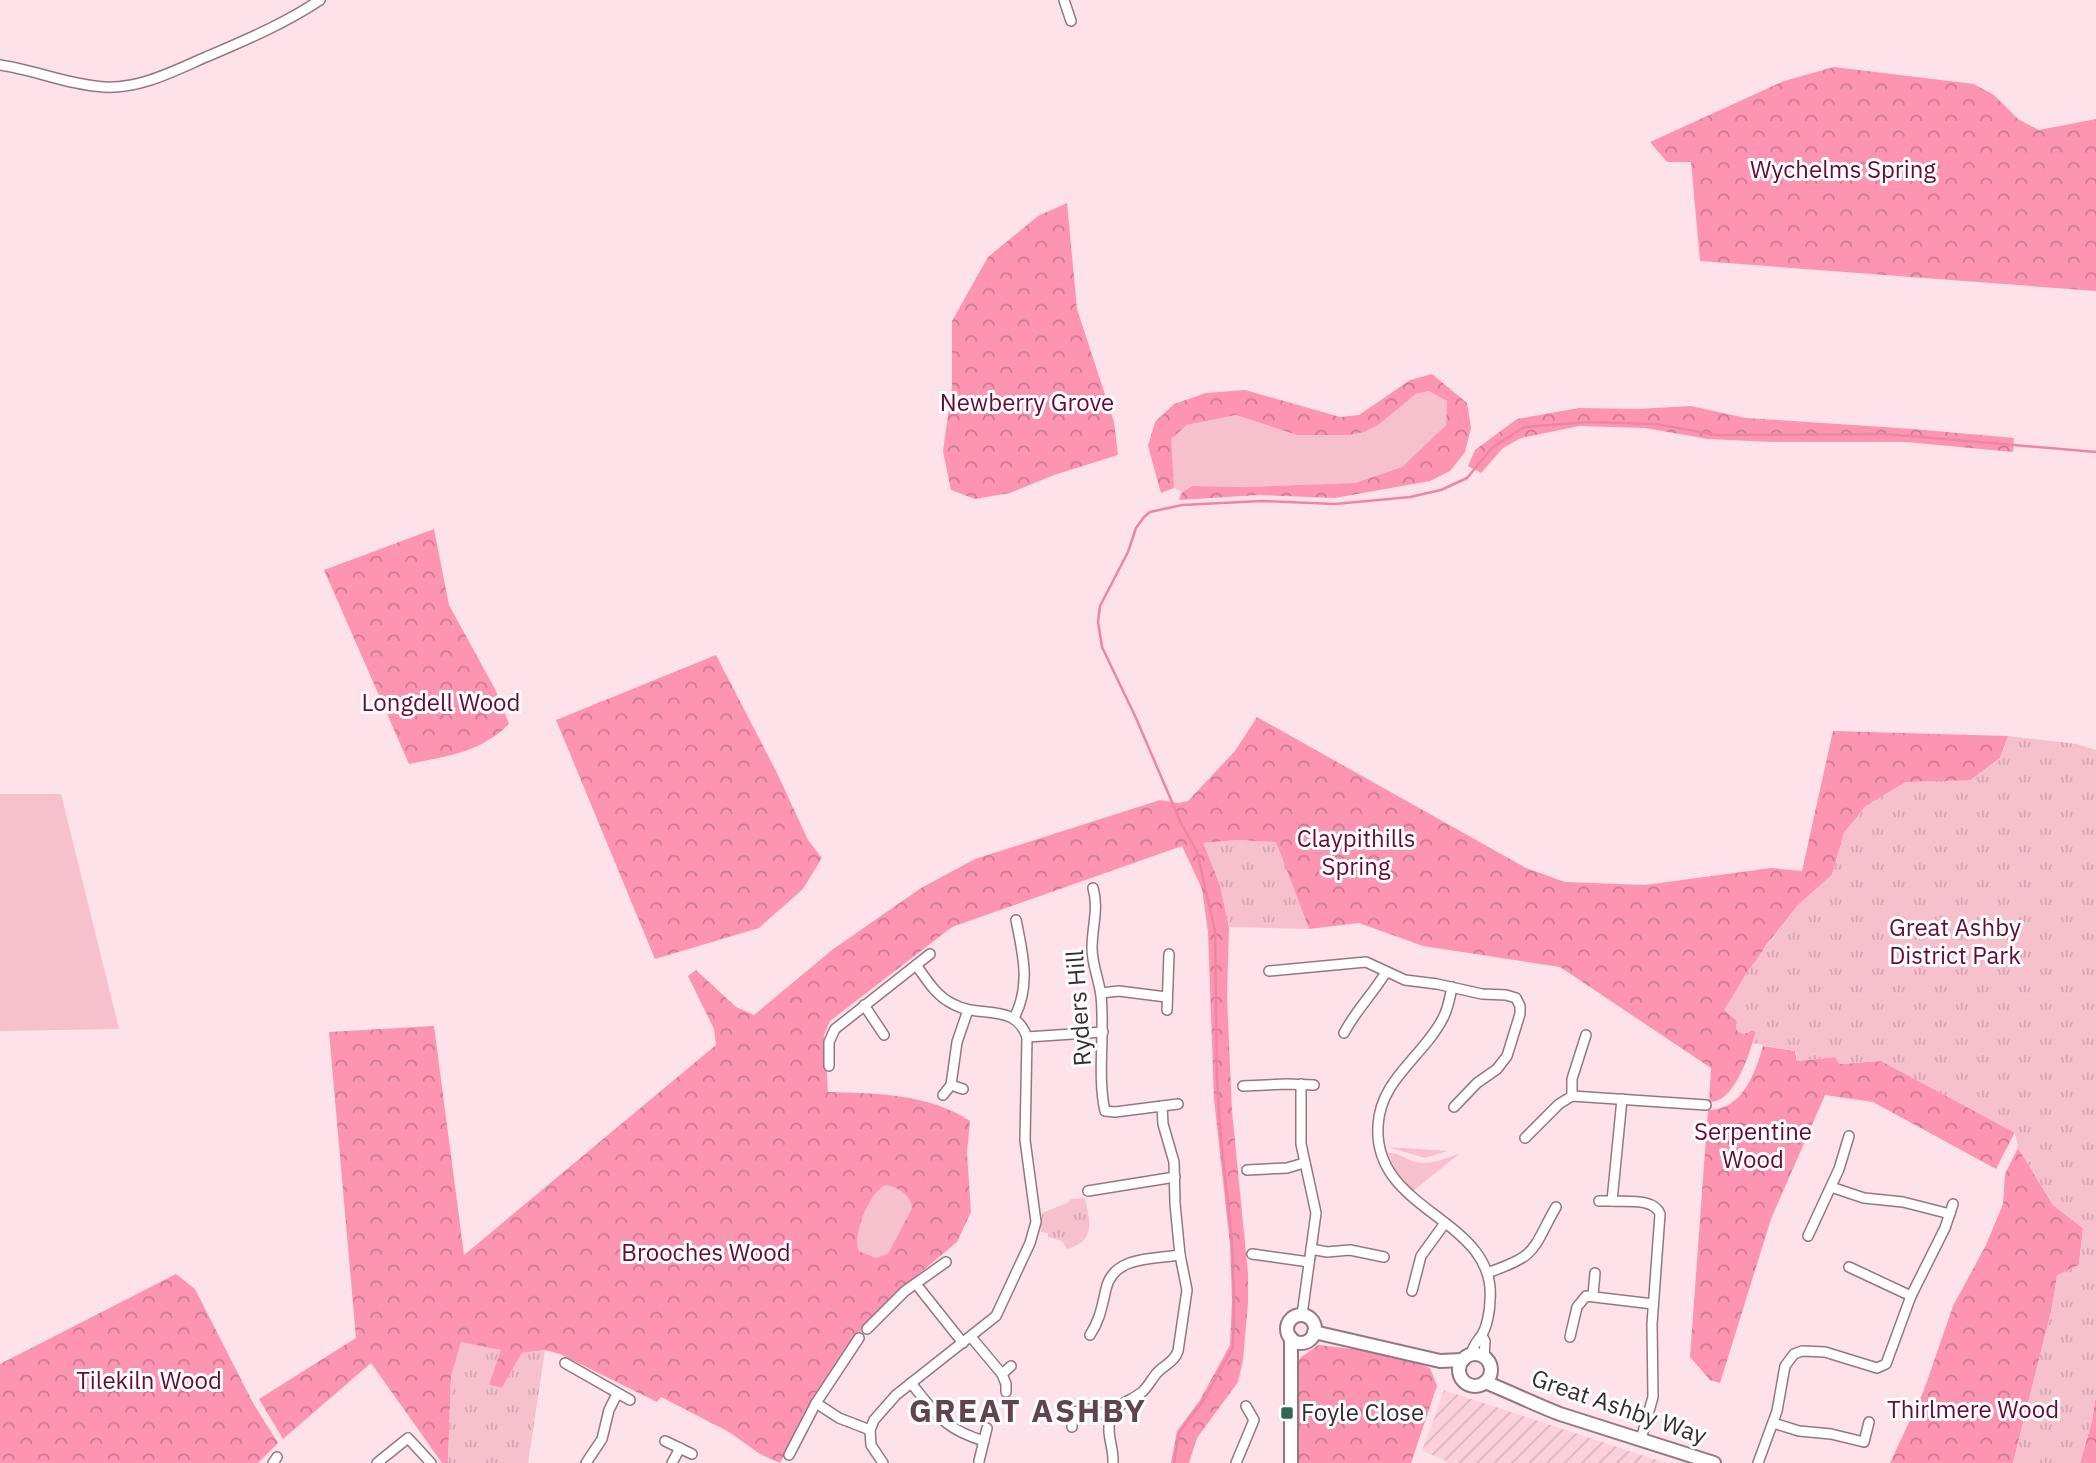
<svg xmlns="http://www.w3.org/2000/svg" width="2096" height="1463" viewBox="0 0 2096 1463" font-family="'IBM Plex Sans',sans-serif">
  <defs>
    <pattern id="industrial-furrows" width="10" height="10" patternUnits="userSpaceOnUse" patternTransform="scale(1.75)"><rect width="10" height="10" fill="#fcd1db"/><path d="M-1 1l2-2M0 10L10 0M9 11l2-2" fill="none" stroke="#d9b4bc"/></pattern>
    <pattern id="forest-crowns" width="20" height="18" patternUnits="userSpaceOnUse" patternTransform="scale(1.75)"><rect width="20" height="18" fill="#fc94b2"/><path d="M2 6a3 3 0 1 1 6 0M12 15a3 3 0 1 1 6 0" fill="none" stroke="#cd7991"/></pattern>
    <pattern id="park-tufts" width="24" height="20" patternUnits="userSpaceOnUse" patternTransform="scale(1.75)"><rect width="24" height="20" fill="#f7c0cd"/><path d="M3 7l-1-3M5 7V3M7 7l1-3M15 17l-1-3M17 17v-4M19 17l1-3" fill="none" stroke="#d4a5b0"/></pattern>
  </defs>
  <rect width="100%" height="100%" fill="#fee2e9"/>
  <polygon fill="url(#industrial-furrows)" points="1444,1390 1666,1463 1667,1463 1446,1463 1446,1461 1422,1451"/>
  <g fill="#f7c0cd">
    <polygon points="1429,391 1447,401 1446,425 1402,467 1355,483 1245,487 1193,486 1182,492 1174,488 1170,439 1187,425 1236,415 1297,435 1378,425 1416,394"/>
    <polygon points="0,794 61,794 119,1029 0,1031"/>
    <polygon points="1388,1147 1448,1151 1425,1158"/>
    <path d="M 1388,1153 C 1399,1152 1405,1159 1415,1162 C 1430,1166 1445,1158 1459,1154 L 1413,1191 L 1395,1169 Z"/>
    <path d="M 886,1184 C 898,1187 911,1195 912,1208 L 888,1255 L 876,1258 L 859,1251 C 852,1236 870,1190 886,1184 Z"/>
  </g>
  <g fill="url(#forest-crowns)" fill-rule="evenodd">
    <polygon points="1834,67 1974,84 1994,95 2018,119 2039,130 2096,119 2096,291 1700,261 1691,162 1667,162 1650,142 1784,81"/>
    <polygon points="1067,203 1077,309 1114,422 1118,455 1054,475 1010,493 975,499 951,490 943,451 952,386 952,321 988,257 1038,216"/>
    <polygon points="1432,374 1467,403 1471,428 1465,452 1450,471 1430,481 1335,498 1259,495 1179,500 1182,492 1193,486 1245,487 1355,483 1402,467 1446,425 1447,401 1429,391 1416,394 1378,425 1364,432 1349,435 1297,435 1236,415 1187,425 1171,439 1174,488 1161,493 1148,446 1155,422 1174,404 1206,393 1245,390 1340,417 1359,415 1410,380"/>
    <polygon points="1691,406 1746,418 1913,429 2014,438 2013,452 1906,442 1772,442 1708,439 1645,428 1579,426 1521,438 1503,448 1481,473 1468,466 1475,450 1517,419 1579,408 1637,409"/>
    <path d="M 434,529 L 449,605 L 496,691 L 509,724 C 480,753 447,756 409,764 L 324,570 Z"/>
    <polygon points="716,655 777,773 808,840 822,858 803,889 759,928 655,959 556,720"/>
    <path d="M 1257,717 L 1526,868 L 1565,882 L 1645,885 L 1771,868 L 1802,871 L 1833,731 L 2008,736 L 2000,758 L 1970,781 L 1906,782 L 1866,806 L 1844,833 L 1832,875 L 1798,905 L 1767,944 L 1725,1010 L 1736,1020 L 1738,1032 L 1747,1033 L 1752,1030 L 1756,1032 C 1749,1054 1735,1103 1709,1102 L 1711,1068 L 1560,967 L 1423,946 L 1359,923 L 1309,929 L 1276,843 L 1238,840 L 1204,843 L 1220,885 L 1229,927 L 1227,996 L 1232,1111 L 1248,1273 L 1248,1303 L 1243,1360 L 1238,1382 L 1197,1438 L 1189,1463 L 1171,1463 L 1177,1431 L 1200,1400 L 1230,1345 L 1232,1300 L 1230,1245 L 1214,1099 L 1208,932 L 1202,889 L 1182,846 L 952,927 L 830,1021 L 824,1035 L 828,1092 C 875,1093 930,1094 970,1121 L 967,1153 L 971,1212 L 957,1242 L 895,1294 L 858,1334 L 814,1399 L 780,1463 L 760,1454 L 729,1432 L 661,1397 L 657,1402 L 560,1354 L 545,1350 L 522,1353 L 502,1388 L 451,1376 L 448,1463 L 442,1463 L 371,1363 L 283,1439 L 259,1399 L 356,1338 L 329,1032 L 434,1026 L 464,1255 L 716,1045 L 714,1029 L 688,976 L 696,970 L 736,1007 L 754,1015 L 832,950 L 921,888 L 975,859 L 1160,800 L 1178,803 L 1188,801 L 1235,751 ZM 886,1185 C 898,1187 911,1195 912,1208 L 888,1254 L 876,1258 L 859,1251 C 852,1236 870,1190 886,1185 Z"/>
    <path d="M 1763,1046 L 1795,1051 L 1797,1061 L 1836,1057 L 1840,1064 L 1881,1061 L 2015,1132 L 1996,1169 L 1873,1102 L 1825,1095 L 1771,1219 L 1720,1383 L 1710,1380 L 1690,1357 L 1708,1110 C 1742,1110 1755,1074 1763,1046 Z"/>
    <polygon points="2018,1148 2053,1205 2083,1228 2079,1265 2057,1276 2052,1308 2013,1463 1890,1463 1924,1390 1953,1306 1986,1245 2003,1204 2005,1174"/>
    <polygon points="176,1274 195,1289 253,1403 278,1443 258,1463 0,1463 0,1364"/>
    <polygon points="1318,1345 1396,1354 1430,1368 1437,1386 1411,1463 1296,1463 1292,1378 1300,1358"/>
    <polygon points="2096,1395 2096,1463 2080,1463 2092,1421"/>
  </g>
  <g fill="url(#park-tufts)">
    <path d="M 2008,736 L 2077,744 L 2096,750 L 2096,1395 L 2092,1420 L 2080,1463 L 2013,1463 L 2052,1308 L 2057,1275 L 2079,1265 L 2083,1228 L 2053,1205 L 2018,1148 L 2015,1133 L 1881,1061 L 1839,1064 L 1835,1057 L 1797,1061 L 1797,1053 L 1795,1051 L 1752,1043 L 1756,1032 L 1752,1030 L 1744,1034 C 1736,1032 1734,1027 1736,1020 L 1724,1010 L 1747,972 L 1798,905 L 1832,875 L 1844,833 L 1866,806 L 1906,782 L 1970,780 L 2000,759 Z"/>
    <polygon points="1238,840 1276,842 1309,929 1229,927 1220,885 1203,843"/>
    <path d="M 1085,1198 C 1090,1222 1096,1241 1067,1249 L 1062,1241 L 1048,1237 L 1048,1233 L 1041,1232 L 1042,1213 L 1067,1203 L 1071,1199 Z"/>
    <polygon points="461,1342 501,1350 489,1385 502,1388 522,1353 545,1350 528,1463 448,1463 451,1376"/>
  </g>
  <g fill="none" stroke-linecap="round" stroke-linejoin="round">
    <polyline stroke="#ed86a4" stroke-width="2.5" points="1174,1463 1179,1433 1203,1401 1233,1347 1234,1300 1232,1242 1220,1129 1217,1080 1215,931 1197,852 1181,823 1136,718 1102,647 1098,622 1100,606 1128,552 1136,528 1144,517 1150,512 1182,505 1262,501 1335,504 1410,497 1441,490 1467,478 1492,448 1524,427 1590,422 1656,424 1716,435 1885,434 2096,452"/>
    <g stroke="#96777f" stroke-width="12">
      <g id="street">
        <polyline points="1064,0 1071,21"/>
        <path d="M 0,65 C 35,70 69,85 104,87 C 140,89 174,71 206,57 C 246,40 284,24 320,0"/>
        <path d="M 1093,888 C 1099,908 1092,927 1092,948 C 1092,965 1099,979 1101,996 C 1105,1032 1097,1077 1105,1111 L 1115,1112 L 1178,1104"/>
        <polyline points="1269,971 1366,962 1405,980 1437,984 1482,994 1506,995 1516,998 1520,1006 1520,1014 1507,1056 1497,1069 1477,1083 1454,1107"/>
        <path d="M 1452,987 C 1450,997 1448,1009 1443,1018 C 1424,1056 1380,1079 1378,1126 C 1373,1213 1497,1218 1490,1300 C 1490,1310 1487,1328 1481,1336 C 1476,1343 1473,1346 1471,1354"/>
        <polyline points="1101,993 1119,991 1166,997"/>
        <polyline points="864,1005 884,1035"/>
        <polyline points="1167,1010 1169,954"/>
        <path d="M 1014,1018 C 1031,986 1023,954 1016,920"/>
        <path d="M 1344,1033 C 1356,1010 1373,994 1386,972"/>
        <polyline points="1027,1037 1103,1032"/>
        <polyline points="829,1066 829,1042 835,1029 930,954"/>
        <polyline points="1301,1084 1301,1144 1316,1213 1302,1315"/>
        <polyline points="951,1085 957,1042 968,1010"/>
        <polyline points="1243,1086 1286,1084 1314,1085"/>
        <polyline points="943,1095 951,1085 963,1089"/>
        <polyline points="1572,1096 1572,1079 1586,1035"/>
        <path d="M 1622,1099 L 1612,1201 C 1628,1202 1654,1198 1660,1214 L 1652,1324 L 1653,1397 L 1641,1439"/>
        <polyline points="1162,1106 1163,1124 1174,1162 1175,1204 1180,1255"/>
        <polyline points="1525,1138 1559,1104 1572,1096 1706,1105"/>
        <polyline points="1247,1170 1287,1168 1304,1163"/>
        <polyline points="1831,1187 1864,1198 1903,1202 1950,1214"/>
        <polyline points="1088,1191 1175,1177"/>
        <polyline points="1599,1201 1612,1201"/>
        <polyline points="1808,1236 1839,1169 1849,1136"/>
        <polyline points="1311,1249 1327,1252 1350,1250 1384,1257"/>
        <polyline points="1252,1254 1309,1262"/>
        <polyline points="1849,1267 1911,1296"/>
        <path d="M 1487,1273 C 1539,1255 1531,1251 1556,1207"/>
        <polyline points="916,1284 963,1343"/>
        <polyline points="1412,1291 1421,1256 1445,1223"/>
        <polyline points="1593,1295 1595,1273"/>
        <polyline points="867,1329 905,1291 946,1262"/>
        <path d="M 1090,1335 C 1100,1320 1102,1306 1106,1289 C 1113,1256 1153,1259 1180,1255 L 1187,1290 L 1178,1351 C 1174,1363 1163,1365 1156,1374 C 1151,1380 1148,1387 1142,1392 C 1130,1402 1115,1403 1110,1420 C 1106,1434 1114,1448 1113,1463"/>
        <polyline points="1482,1336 1485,1341 1484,1357"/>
        <polyline points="971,1337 1002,1374"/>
        <polyline points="1570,1337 1577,1307 1586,1296 1653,1304"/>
        <polyline points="565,1363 630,1400"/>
        <path d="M 911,1383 C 936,1414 944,1429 984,1441"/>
        <polyline points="1006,1392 1006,1384 1002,1374 1011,1366"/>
        <polyline points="816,1403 839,1418 870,1430"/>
        <polyline points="1773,1423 1799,1431 1831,1434 1864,1442 1869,1422"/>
        <polyline points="1072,1427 1073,1412 1089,1409 1111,1417"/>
        <polyline points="665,1441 692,1454"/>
        <polyline points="789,1455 816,1403 859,1338"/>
        <polyline points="979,1461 987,1428"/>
        <polyline points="273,1463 277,1457"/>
        <polyline points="377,1463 408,1438 431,1463"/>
        <polyline points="586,1463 602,1439 609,1410 617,1394"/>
        <polyline points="672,1463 680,1448"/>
        <path d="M 883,1463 L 871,1445 L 870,1430 L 874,1420 L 896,1395 L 996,1316 L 1030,1243 L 1036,1222 L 1025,1140 L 1027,1037 C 1015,1002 979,1019 953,1004 C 936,996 927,980 916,965"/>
        <polyline points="1236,1463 1254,1420 1246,1406"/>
        <polyline points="1758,1463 1777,1411 1785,1366 1794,1354 1802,1351 1825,1352 1877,1368 1886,1364 1911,1296 1945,1228 1953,1204"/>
      </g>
    </g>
    <g stroke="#96777f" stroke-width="16">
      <g id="secondary">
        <circle cx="1301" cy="1329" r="14"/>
        <polyline points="1314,1332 1440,1361 1463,1360"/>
        <polyline points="1291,1338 1291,1463"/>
        <circle cx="1475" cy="1370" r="16"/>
        <path d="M 1485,1382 C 1510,1392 1534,1404 1560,1414 L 1714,1463"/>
      </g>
    </g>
    <use href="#street" stroke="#fff" stroke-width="9"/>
    <use href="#secondary" stroke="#fff" stroke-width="12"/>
  </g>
  <rect fill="#2d6852" stroke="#fff" stroke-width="2.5" x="1280" y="1406" width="14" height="14" rx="3.5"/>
  <g text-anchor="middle" stroke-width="6" stroke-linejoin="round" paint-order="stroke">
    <g font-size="24" fill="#680a33" stroke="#fff">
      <text x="1843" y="178">Wychelms Spring</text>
      <text x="1027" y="411">Newberry Grove</text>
      <text x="441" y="711">Longdell Wood</text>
      <text x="1356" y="847">Claypithills<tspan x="1356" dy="28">Spring</tspan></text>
      <text x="1955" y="936">Great Ashby<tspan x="1955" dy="28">District Park</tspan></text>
      <text x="1753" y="1140">Serpentine<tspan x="1753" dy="28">Wood</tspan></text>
      <text x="706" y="1261">Brooches Wood</text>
      <text x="149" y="1389">Tilekiln Wood</text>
      <text x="1973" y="1418">Thirlmere Wood</text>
    </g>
    <g font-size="24" fill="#382b2e" stroke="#fff">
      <text transform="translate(1079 1008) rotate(-94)" y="8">Ryders Hill</text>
      <text transform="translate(1619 1407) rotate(19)" y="8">Great Ashby Way</text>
    </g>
    <g font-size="24" fill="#382b2e" stroke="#fff" text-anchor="start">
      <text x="1301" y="1421">Foyle Close</text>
    </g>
    <g font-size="32" font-weight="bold" letter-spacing="2" fill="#61454c" stroke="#fff">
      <text x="1028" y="1422">GREAT ASHBY</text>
    </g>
  </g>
</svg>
